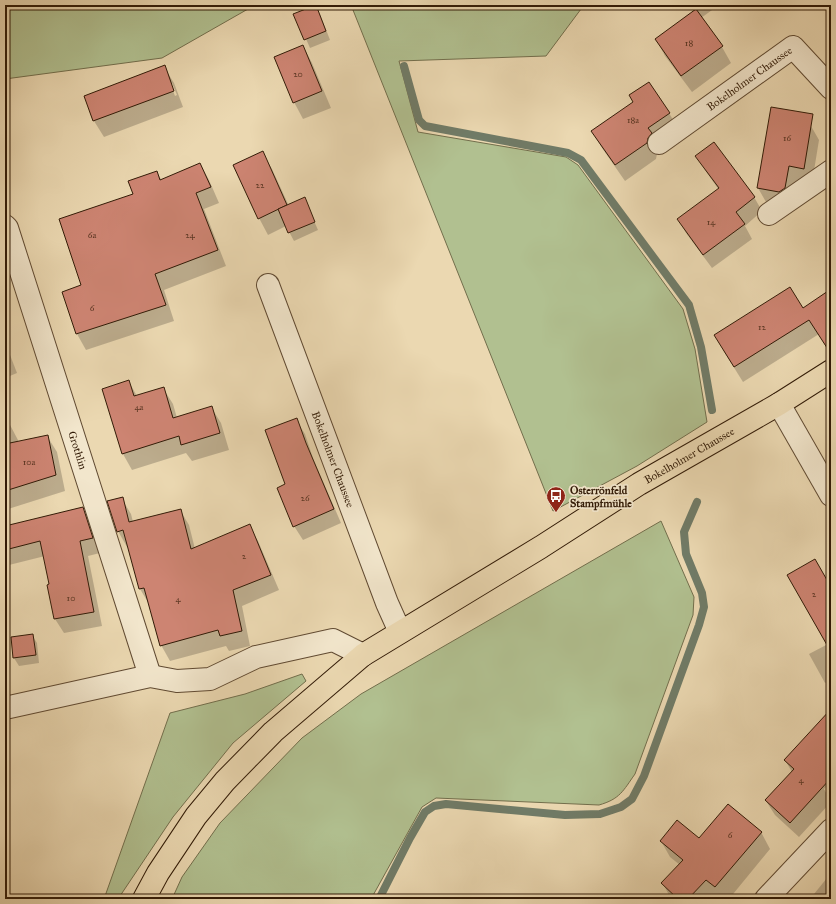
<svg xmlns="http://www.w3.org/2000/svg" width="836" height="904" viewBox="0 0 836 904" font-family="'IM FELL Great Primer',serif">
  <rect width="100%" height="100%" fill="#ebd8b1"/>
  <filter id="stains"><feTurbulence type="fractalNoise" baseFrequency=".005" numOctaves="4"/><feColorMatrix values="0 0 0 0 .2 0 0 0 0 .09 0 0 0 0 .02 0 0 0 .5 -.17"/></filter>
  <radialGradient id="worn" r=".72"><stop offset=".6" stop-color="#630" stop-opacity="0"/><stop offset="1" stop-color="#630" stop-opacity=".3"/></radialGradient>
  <g fill="#b1c090" stroke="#726e4c">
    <polygon points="5,5 255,5 162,58 5,79"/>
    <polygon points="351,5 584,5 546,56 399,61 418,132 566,157 578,165 683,309 695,349 707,422 637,466 553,511"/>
    <path d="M 661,521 L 694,597 L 693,615 L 635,774 C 623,791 620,799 599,805 L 436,798 L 422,807 L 371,899 L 172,899 L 182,877 L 220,823 L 302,738 L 361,694 Z"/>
    <polygon points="302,674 306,681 233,743 173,817 118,899 104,899 170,713 245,694"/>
  </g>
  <g fill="#0003" fill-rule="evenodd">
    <polygon points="690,5 719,5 701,18 722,47 731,63 692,92 665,56 656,39 694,11"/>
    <polygon points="315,6 320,14 330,40 310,48 295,14"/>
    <polygon points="303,46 312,63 331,108 303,119 294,102"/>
    <path d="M 164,67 L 174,83 L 183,107 L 104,137 L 94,121 L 85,97 ZM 170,83 L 172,83 L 177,95 L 175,96 Z"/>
    <polygon points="669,113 679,130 657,154 656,159 625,181 602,148 592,131"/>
    <polygon points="811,126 819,140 812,183 797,180 793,202 787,206 766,202 758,188 791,142"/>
    <polygon points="262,152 272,169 289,206 304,198 318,230 294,241 286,226 268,235 259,218"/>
    <polygon points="697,156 754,197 762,211 745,226 752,239 712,268 686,233 678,219 719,190 705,170"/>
    <polygon points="200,164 209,180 219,203 204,209 226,266 164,290 174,321 86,350 77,334 63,292 82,286 134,195 157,172 162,181"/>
    <polygon points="831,299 831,352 819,334 743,382 723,350 803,309"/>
    <polygon points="5,342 17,373 5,378"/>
    <polygon points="129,382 137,396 163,388 173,404 177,418 211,407 221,423 229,450 192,461 186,453 132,470 123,454"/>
    <polygon points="296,420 305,434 313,458 341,523 303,540 294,526 287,485"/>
    <polygon points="5,423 9,423 19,442 47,436 57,452 65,491 5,510"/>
    <polygon points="122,499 131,514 133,522 180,510 189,525 195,549 249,526 258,541 279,590 242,606 250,646 229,651 226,646 170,661 161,645 149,604 140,589 129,546 127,547 118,531"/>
    <polygon points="82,508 91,523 100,553 88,556 102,626 64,633 55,619 49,586 51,585 45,556 5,566 5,527"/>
    <polygon points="831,584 831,680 825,683 809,654 828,644 829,585"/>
    <polygon points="32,635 37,643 39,663 19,666 14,658"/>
    <polygon points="831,718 831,781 824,789 831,802 799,837 775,815 766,801 792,772 785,760"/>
    <polygon points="761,832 770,849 729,899 665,899 669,895 663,884 680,865 670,857 661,841 699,840"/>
    <polygon points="831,873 831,899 810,899"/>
  </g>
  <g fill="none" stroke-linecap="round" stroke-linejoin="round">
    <g stroke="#707b67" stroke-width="8">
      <polyline points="404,66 419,120 425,126 568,153 581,160 689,305 701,347 712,410"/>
      <polyline points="379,899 410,838 425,812 434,806 446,804 565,815 600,814 621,807 632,799 644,776 699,625 704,607 702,593 686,554 684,532 697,502"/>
    </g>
  </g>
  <g fill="#cd8472" stroke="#321b07">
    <polygon points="316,5 326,31 304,40 293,14"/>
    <polygon points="696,9 723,46 681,76 655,39"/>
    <polygon points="303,45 322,91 293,103 274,57"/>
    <polygon points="165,65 174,91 93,121 84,96"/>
    <polygon points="649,82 670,113 648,128 652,133 648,138 647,143 615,165 591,131 633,102 629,95"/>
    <polygon points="771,107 813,114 804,169 789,166 785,188 779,192 757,188"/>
    <polygon points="714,142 755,197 736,212 745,224 703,255 677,219 719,188 695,156"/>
    <polygon points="263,151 287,205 258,219 233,165"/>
    <polygon points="200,163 211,187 196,193 218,250 155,274 166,305 76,334 62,292 81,285 59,219 133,194 128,181 157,171 160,180"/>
    <polygon points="305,197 315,222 288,233 278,209"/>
    <polygon points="790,287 803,308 831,289 831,354 809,320 734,367 714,335"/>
    <polygon points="129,380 134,396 164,387 173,418 212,406 220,433 181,445 179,436 122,454 102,389"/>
    <polygon points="297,418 306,443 334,509 293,527 277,488 285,484 265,430"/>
    <polygon points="48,435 56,475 5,491 5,444"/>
    <polygon points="123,497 129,522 181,509 191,549 250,524 271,575 233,590 242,631 220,636 218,630 160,646 144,588 139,589 123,530 117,532 107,501"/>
    <polygon points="83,507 93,538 80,541 94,612 54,619 47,585 49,584 40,541 5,550 5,526"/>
    <polygon points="815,559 831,587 831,652 787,575"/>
    <polygon points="33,634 36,655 13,658 11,637"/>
    <polygon points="831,709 831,778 790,823 765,800 794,769 784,760"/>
    <polygon points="728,804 762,832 715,887 706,880 688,899 678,899 661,883 683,860 660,841 677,820 699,838"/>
  </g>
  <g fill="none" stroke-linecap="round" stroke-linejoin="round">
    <g stroke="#604a32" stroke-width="24">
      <g id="minor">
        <path id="s1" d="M 659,143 L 793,47 L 831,88"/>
        <polyline points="769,214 831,171"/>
        <path id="s2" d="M 5,226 L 7,228 L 150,676"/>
        <path id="s3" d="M 268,285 L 387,603 L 400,632"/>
        <polyline points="779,404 831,495"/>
        <polyline points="5,708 150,676 177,681 210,679 256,657 333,640 363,655"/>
        <polyline points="766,899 831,830"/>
      </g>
    </g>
    <g stroke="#321b07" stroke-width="24">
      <g id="major">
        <path id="s4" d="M 144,899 L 158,873 L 196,816 L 225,781 L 273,732 L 363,655 L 541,547 L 639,484 L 779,404 L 831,371"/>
      </g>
    </g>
    <use href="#minor" stroke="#f2e6cc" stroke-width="22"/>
    <use href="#major" stroke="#ebd8b1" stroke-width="22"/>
  </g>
  <defs>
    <g id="bus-pin" transform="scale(1)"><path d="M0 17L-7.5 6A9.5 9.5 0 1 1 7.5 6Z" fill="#8f2418" stroke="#f2e6cc"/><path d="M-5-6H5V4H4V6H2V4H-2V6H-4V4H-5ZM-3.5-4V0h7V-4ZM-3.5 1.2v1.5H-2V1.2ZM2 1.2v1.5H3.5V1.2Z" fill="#fff"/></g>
  </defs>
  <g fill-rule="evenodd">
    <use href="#bus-pin" x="556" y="496"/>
  </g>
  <g text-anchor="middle" stroke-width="3.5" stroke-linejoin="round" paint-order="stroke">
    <g font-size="9" fill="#593522">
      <text x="689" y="46">18</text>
      <text x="298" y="77">20</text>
      <text x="633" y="123">18a</text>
      <text x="787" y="141">16</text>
      <text x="260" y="188">22</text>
      <text x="711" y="225">14</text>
      <text x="92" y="238">6a</text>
      <text x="190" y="238">24</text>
      <text x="92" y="311">6</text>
      <text x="762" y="330">12</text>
      <text x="139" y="410">4a</text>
      <text x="29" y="465">10a</text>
      <text x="305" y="501">26</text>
      <text x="244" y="559">2</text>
      <text x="814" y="597">2</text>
      <text x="71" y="601">10</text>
      <text x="178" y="602">4</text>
      <text x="801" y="783">4</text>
      <text x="730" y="838">6</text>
    </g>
    <g font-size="11" fill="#321b07" stroke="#f2e6cc">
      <text dy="4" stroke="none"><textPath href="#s1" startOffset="111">Bokelholmer Chaussee</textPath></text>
      <text dy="4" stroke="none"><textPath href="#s2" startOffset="236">Grothlin</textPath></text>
      <text dy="4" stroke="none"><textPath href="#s4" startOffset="713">Bokelholmer Chaussee</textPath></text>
      <text dy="4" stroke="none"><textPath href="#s3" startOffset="186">Bokelholmer Chaussee</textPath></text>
    </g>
    <g font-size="11" font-weight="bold" fill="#321b07" stroke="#f2e6cc" text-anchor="start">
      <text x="570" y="494">Osterrönfeld<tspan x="570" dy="13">Stampfmühle</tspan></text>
    </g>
  </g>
  <rect width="836" height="904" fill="none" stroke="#ebd8b1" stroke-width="20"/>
  <rect x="6" y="6" width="824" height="892" fill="none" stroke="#321b07" stroke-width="2"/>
  <rect x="10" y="10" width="816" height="884" fill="none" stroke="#321b07"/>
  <rect width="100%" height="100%" filter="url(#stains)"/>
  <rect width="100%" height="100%" fill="url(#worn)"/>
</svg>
